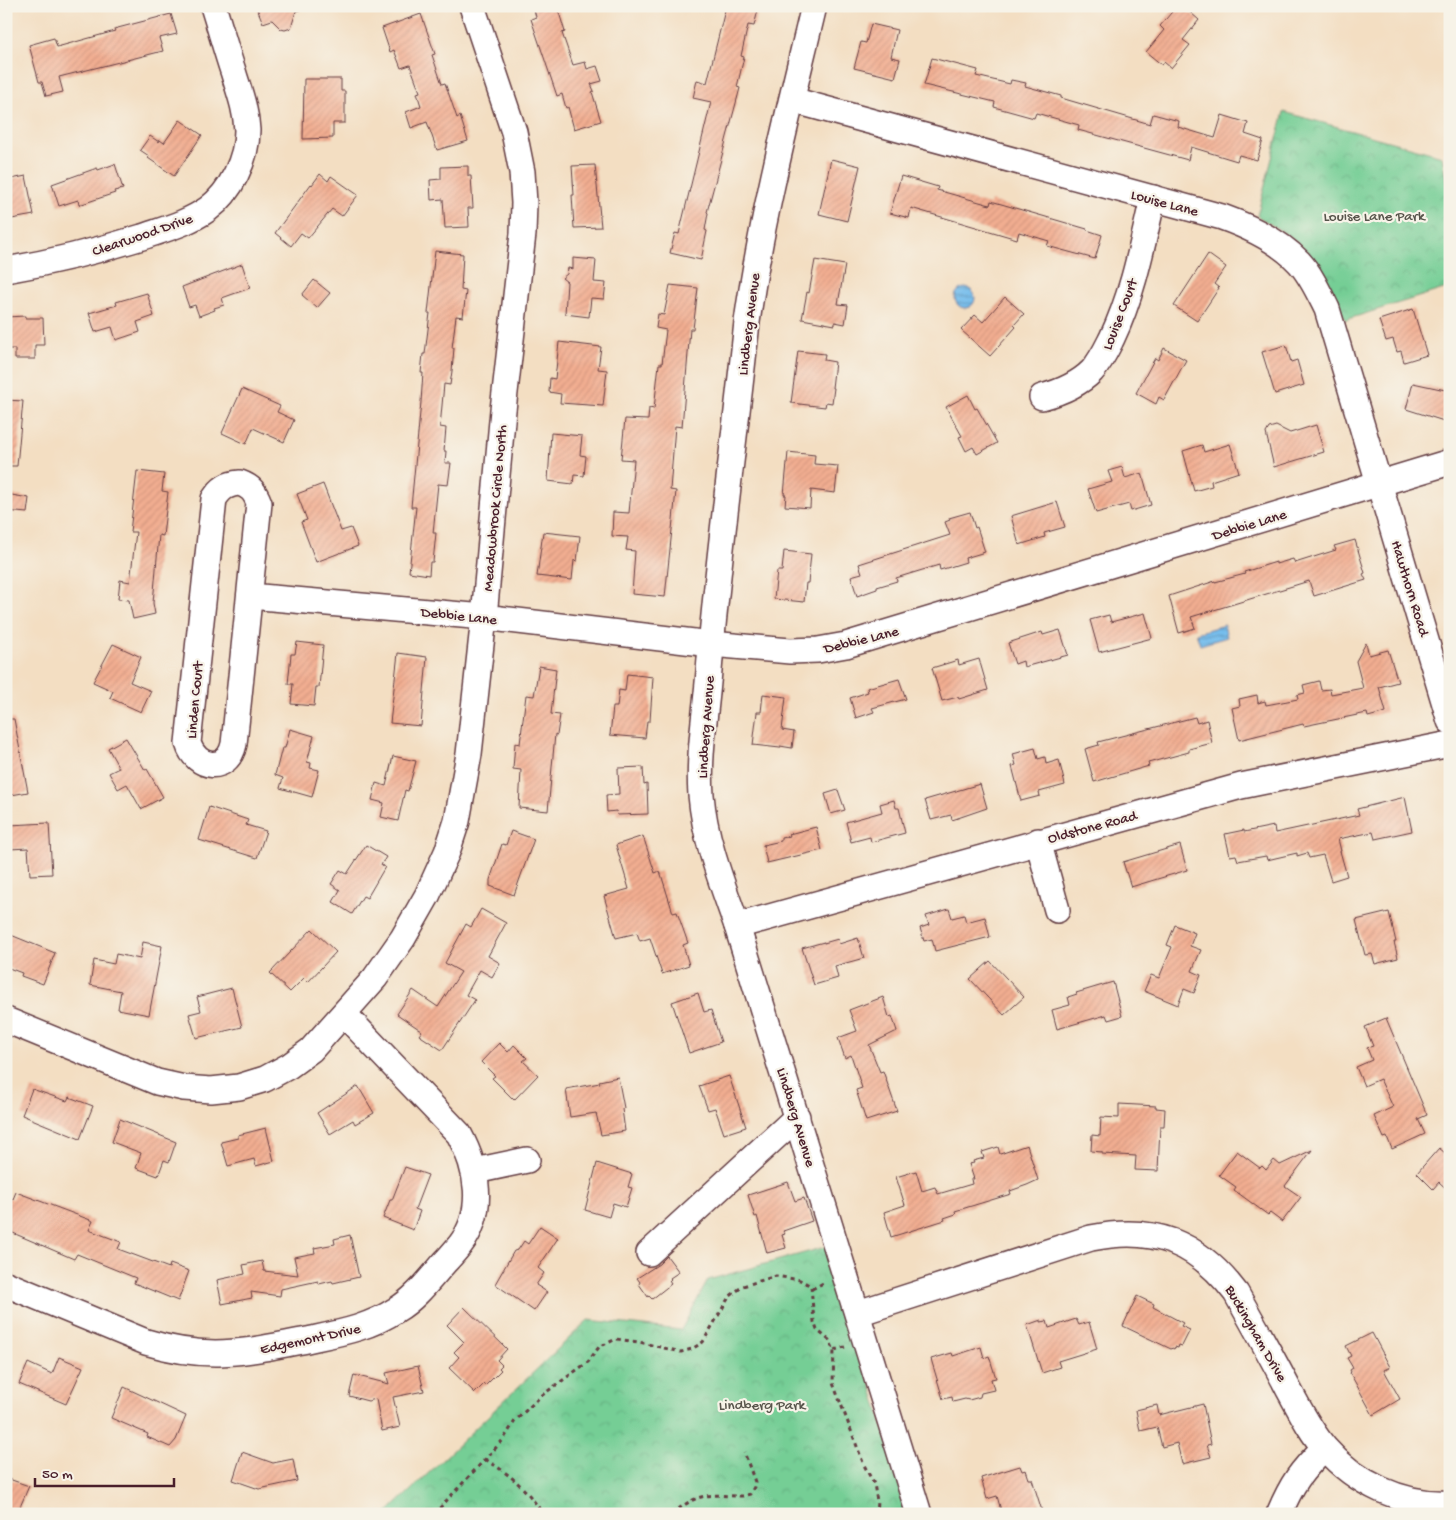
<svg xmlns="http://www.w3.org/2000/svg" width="1456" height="1520" viewBox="0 0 1456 1520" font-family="'Gochi Hand',sans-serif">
  <defs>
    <pattern id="park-crowns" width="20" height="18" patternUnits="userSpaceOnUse" patternTransform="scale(1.25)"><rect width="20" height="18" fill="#74ce95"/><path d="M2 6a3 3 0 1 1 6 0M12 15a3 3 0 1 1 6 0" fill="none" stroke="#66b081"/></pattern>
    <pattern id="water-rules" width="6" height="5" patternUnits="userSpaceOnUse" patternTransform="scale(1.25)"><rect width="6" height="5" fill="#75bded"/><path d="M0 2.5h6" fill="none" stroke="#6299c0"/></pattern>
    <pattern id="building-hatch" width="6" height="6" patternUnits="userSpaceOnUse" patternTransform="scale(1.25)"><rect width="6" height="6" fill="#f2ae91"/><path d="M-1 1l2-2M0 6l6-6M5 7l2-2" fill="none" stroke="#d1957d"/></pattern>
  </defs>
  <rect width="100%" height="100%" fill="#f7f3e8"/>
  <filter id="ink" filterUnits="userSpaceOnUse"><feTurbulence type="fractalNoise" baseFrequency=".02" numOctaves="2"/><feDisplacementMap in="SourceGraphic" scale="10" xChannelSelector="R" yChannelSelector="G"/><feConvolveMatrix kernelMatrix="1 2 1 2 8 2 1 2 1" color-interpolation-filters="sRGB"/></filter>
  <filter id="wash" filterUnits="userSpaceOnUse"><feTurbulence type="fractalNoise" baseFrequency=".0096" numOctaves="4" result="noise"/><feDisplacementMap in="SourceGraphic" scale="20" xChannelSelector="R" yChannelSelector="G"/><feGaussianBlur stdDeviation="1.12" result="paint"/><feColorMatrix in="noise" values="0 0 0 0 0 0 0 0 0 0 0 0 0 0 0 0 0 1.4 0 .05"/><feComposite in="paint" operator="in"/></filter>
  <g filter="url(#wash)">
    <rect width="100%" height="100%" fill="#f3dec2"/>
    <g fill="url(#park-crowns)" stroke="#5f7660">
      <path d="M 1284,112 L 1442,156 L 1450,204 L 1450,287 L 1345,320 C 1334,297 1323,268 1305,250 C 1290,236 1274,226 1257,216 Z"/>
      <polygon points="829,1246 910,1514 386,1514 588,1320 681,1330 708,1280"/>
    </g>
    <g fill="url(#water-rules)" stroke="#606e8c">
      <circle cx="965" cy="298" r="10"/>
      <polygon points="1224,625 1227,637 1200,645 1196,633"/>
    </g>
    <g id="blocks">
      <g fill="url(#building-hatch)">
        <polygon points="256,6 304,6 305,8 296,11 291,28 285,30 281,29 272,20 263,23"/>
        <polygon points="533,6 557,6 565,32 562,33 573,65 585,62 587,69 597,66 602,81 591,84 594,91 592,92 601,121 574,129 568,107 566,108 562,94 557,96 531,19 536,17"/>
        <polygon points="726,6 759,6 754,26 748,25 741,56 744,57 737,87 740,88 707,212 708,213 705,230 707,231 701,260 670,253 675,233 679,234 711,102 693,98 697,80 707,83"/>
        <polygon points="1177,6 1183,6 1199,20 1183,40 1190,45 1171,68 1164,62 1162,65 1146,52 1164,30 1160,26"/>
        <polygon points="171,14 177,34 159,38 163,51 59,77 63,92 46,96 42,82 39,82 29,45 54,38 57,47 115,31 114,29"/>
        <polygon points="421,14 435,54 432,55 442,84 445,83 457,118 460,116 468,141 437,150 427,122 411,128 406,112 421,106 417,93 420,92 410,65 401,68 394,50 390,52 382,28"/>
        <polygon points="871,24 897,30 891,57 900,59 895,78 854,68 861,42 866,43"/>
        <polygon points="932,58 978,70 976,76 1010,84 1011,80 1026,83 1025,86 1061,96 1061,98 1150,124 1153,114 1179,121 1178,127 1215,138 1222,115 1248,123 1245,134 1263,140 1257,160 1239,155 1237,161 1191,147 1188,160 1078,130 1079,125 1036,113 1034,118 994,107 995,102 924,85"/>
        <polygon points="304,79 341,79 341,91 345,91 345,123 333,123 333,138 303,139"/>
        <polygon points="180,120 202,135 174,176 148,158 149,156 140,150 150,136 159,142 160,140 164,143"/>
        <polygon points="831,159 860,166 847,221 819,214"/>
        <polygon points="115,164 123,189 114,191 115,193 79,205 78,200 59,206 52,184 97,168 98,170"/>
        <polygon points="595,165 601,227 574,228 572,195 574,195 572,166"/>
        <polygon points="468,166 468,176 471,176 473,208 468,208 469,227 445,228 443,199 431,200 430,180 441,179 441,167"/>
        <polygon points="320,174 328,181 331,176 358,195 342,216 332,209 308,238 301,233 291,246 275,233 311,184 312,185"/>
        <polygon points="26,176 34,215 6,220 6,180"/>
        <polygon points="901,176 938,187 937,190 990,205 991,201 1087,229 1087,230 1102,235 1095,259 1047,246 1049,241 1019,232 1017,239 911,208 909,218 890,213"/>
        <polygon points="435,251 463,254 461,290 466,291 463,317 456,316 452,348 454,348 452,371 450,385 444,384 440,427 446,428 444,451 446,451 445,463 451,463 448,485 438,484 433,533 436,533 433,562 430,562 429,575 409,572 416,507 411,507 421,402 423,373 421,373 423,354 425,354 430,313 428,313"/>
        <polygon points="1208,254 1226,267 1214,284 1219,288 1197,321 1174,306"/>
        <polygon points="573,258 596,260 594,282 606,283 604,299 591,298 589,317 565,314 567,282 562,278 567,274 568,268 573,269"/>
        <polygon points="815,260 845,265 838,304 848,305 845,324 835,322 835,325 802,319 807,292 809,293"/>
        <polygon points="242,264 250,288 222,298 224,305 214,308 215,310 199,316 195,305 189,307 182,287"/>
        <polygon points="314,280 330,293 317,308 302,295"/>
        <polygon points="670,285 698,288 693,329 690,329 682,427 675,426 670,490 676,491 665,597 632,594 635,551 626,550 628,537 612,536 613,512 629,513 634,460 621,459 625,419 648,420 649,408 654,409 659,364 662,364 666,330 656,328 658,314 664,315"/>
        <polygon points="147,293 154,316 137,322 140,332 116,340 112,327 95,332 89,313 117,305 116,302"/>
        <polygon points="1005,297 1024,314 1014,325 1016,327 990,356 961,330 975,315 983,322"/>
        <polygon points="1413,309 1427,355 1404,362 1401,351 1397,352 1393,339 1386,341 1379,320"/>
        <polygon points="25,316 25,318 43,318 44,345 35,345 35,359 15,359 15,349 6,349 6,317"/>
        <polygon points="559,342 601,347 598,369 607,370 603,406 560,403 561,394 549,392 550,378 555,379"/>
        <polygon points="1286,345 1291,362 1297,360 1304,385 1275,394 1262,352"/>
        <polygon points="1164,348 1186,360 1164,400 1159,397 1156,404 1136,393 1155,358 1158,360"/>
        <polygon points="798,351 825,354 824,360 835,362 832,388 834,388 832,403 826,402 825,407 791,403"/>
        <polygon points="1413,383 1450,391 1450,411 1447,422 1406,409"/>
        <polygon points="242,389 280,406 277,412 294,420 284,442 253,428 246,444 222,433"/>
        <polygon points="968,395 975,409 977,408 997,443 977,454 973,447 966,451 959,437 962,436 946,407"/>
        <polygon points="6,400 23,401 17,466 6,466"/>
        <polygon points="1316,425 1324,452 1274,467 1266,433 1269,428 1276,426 1290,433"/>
        <polygon points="551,433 582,436 580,455 586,456 584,476 574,475 573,484 548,481"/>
        <polygon points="1230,444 1239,472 1211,481 1212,486 1194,491 1183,451 1202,445 1204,452"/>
        <polygon points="788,452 815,455 814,464 838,466 835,493 811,490 810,508 785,506 786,495 784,495"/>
        <polygon points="1122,467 1125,478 1142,473 1151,505 1131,511 1129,504 1096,513 1088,489 1112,482 1108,471"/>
        <polygon points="137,471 164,474 162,491 168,492 163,536 159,535 153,603 155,614 133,619 129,600 118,599 120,580 130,582 136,532 130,532"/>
        <polygon points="323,484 341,531 351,528 358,546 316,562 301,522 307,520 297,494"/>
        <polygon points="6,494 29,498 27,513 6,511"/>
        <polygon points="1057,502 1065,527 1044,533 1045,537 1019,545 1011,516"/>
        <polygon points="970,512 975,528 977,527 985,552 965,558 966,562 940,570 939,565 896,578 897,581 877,587 877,589 857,596 851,576 862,573 859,564 950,535 945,522 950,520 949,518"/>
        <polygon points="543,532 580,536 577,561 574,560 572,580 537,576"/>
        <polygon points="1355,540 1365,573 1363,574 1366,580 1314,596 1309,581 1191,617 1195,628 1179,633 1169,596 1215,581 1215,582 1245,574 1244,572 1276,562 1276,564 1293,559 1295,563 1336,550 1334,546"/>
        <polygon points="784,551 811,554 808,583 806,583 804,602 774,599 777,571 782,571"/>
        <polygon points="1145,613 1152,638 1099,652 1090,620 1109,615 1111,622"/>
        <polygon points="1060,630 1068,655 1024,667 1023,661 1015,664 1008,643 1042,632 1043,635"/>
        <polygon points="297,642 323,645 319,687 316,687 314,706 291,704 293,684 288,684 291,654 295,654"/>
        <polygon points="1366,643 1369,655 1388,650 1398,682 1379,687 1386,712 1368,717 1367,713 1304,726 1303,724 1239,740 1232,708 1240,706 1239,699 1257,695 1258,703 1265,701 1266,705 1298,699 1297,695 1305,693 1303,685 1319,681 1321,690 1330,689 1331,694 1363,688 1356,661"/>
        <polygon points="113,644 141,657 130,682 151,691 141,712 110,698 113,691 93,682"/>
        <polygon points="398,653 427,657 421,726 390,723"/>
        <polygon points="979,659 988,690 959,699 958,697 942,701 932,668 958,660 959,665"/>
        <polygon points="539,666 556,669 551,714 560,715 557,735 555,734 548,811 519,808 521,770 513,769 515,743 520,744 526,695 534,696"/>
        <polygon points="627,674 653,677 650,721 647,721 645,738 610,735 613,707 617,707 619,690 625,691"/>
        <polygon points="899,679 906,699 872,708 874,712 856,718 850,698 868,692 867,688"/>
        <polygon points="763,694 786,697 782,730 794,732 792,748 780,746 780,748 753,745 757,712 761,712"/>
        <polygon points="1195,717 1197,723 1207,720 1212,743 1189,749 1189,752 1148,763 1149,766 1094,782 1085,749 1099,745 1098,742"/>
        <polygon points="6,719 14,719 28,792 6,796"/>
        <polygon points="290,729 314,736 307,762 311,763 310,768 319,770 312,797 280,788 283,778 275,775 282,748 285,748"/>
        <polygon points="126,738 145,770 147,769 163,797 141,809 127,784 118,789 109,773 119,768 108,748"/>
        <polygon points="1035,748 1038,759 1045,757 1046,764 1059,760 1065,785 1039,792 1040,796 1021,801 1012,766 1016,765 1013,754"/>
        <polygon points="393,756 416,761 408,791 405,790 398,821 381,817 384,803 372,800 376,783 386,786"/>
        <polygon points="643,767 644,785 647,784 648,814 617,815 616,811 607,812 606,795 619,794 618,768"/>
        <polygon points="980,784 987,808 952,820 951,815 931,820 925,800"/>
        <polygon points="838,790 845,810 831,814 825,794"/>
        <polygon points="1405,797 1412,831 1375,839 1373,832 1338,839 1341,851 1340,851 1347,876 1331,881 1323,855 1309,858 1307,853 1297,856 1297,853 1267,860 1266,856 1238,861 1236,855 1230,856 1225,834 1244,830 1244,832 1274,826 1275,833 1359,815 1357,809"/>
        <polygon points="894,800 896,808 899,808 905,833 871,842 870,837 851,842 846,822 882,812 880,804"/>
        <polygon points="209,807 248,820 246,825 266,831 257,858 199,840"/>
        <polygon points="49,823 52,874 30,875 28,848 10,849 9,825"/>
        <polygon points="816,827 822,850 767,863 763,845 781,841 781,838 790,836 789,834"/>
        <polygon points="511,831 534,839 514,895 490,886 490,880 502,844 506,845"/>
        <polygon points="643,836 655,873 660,871 673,913 677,912 688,943 683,945 689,965 662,974 650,938 640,941 637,933 616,938 604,896 629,889 616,845"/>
        <polygon points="366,845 386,857 381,865 385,867 367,898 363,896 352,914 333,902 340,890 331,884 340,870 347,874"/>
        <polygon points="1180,845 1187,870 1131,887 1123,862"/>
        <polygon points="481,909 506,923 488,956 500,963 492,977 480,970 466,995 475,1000 442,1050 419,1035 422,1031 397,1014 413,990 438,1007 461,972 445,963 466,924 471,927"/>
        <polygon points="949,909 952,918 964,915 966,922 985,917 990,937 935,951 932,939 924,941 920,928 929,925 926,916"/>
        <polygon points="1389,912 1396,942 1394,942 1398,958 1375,964 1372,954 1365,955 1356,920"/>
        <polygon points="1175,925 1195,933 1190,946 1201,950 1192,971 1201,975 1194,993 1184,989 1178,1005 1144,991 1151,975 1159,978 1172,947 1167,945"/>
        <polygon points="312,929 336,952 308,982 304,978 290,992 270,973"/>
        <polygon points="6,933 55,953 43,984 21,976 22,973 6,967"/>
        <polygon points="858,938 864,958 835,966 838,978 814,985 802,948 824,942 824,943 838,939 839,944"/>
        <polygon points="143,942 162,946 149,1015 118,1009 121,991 90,985 94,960 114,964 116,954 140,959"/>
        <polygon points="990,961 1024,997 1004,1015 970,979"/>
        <polygon points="1113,982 1122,1016 1108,1020 1106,1015 1057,1029 1052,1010 1070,1005 1068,997 1077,994 1076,993"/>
        <polygon points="232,988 242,1027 196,1038 189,1014 201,1011 197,997"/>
        <polygon points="698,993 704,1012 711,1010 721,1042 689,1053 672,1002"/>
        <polygon points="883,997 889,1017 892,1016 897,1031 869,1045 880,1072 883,1071 897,1111 866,1121 856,1090 862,1088 851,1055 845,1058 838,1038 857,1031 849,1010"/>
        <polygon points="1386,1018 1427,1115 1418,1119 1425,1134 1392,1149 1387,1137 1384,1138 1374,1116 1393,1107 1380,1079 1364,1086 1356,1067 1372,1060 1367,1048 1373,1046 1365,1027"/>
        <polygon points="499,1043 508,1052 514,1045 527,1058 523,1061 538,1075 514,1100 492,1078 495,1076 481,1062"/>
        <polygon points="729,1076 746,1127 724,1134 715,1108 708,1110 699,1086"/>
        <polygon points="618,1077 624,1108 622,1109 625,1131 601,1135 596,1113 570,1117 566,1089 600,1083 599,1081"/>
        <polygon points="358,1086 374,1113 355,1124 353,1120 330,1134 317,1113"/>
        <polygon points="32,1089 67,1101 69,1097 93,1106 80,1139 22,1115"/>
        <polygon points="1119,1104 1156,1106 1156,1108 1165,1109 1164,1126 1160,1126 1158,1171 1135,1170 1136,1156 1102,1154 1102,1152 1091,1151 1092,1135 1100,1136 1101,1117 1119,1118"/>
        <polygon points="120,1119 176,1142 169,1162 164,1160 158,1176 136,1168 141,1153 112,1142"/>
        <polygon points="266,1128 274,1161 256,1166 254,1159 228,1166 221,1142 238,1138 238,1135"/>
        <polygon points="1027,1145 1038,1180 1027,1185 1010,1191 1011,1194 955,1211 956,1214 944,1218 945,1220 891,1237 884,1212 905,1205 896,1177 916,1171 922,1191 935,1187 938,1194 972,1184 971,1179 974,1179 969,1164 974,1163 973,1161 984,1158 982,1152 998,1147 1000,1154"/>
        <polygon points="1439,1148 1450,1157 1450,1192 1439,1182 1433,1189 1417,1173"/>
        <polygon points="1312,1150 1285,1186 1301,1197 1282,1222 1270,1213 1268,1215 1234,1190 1236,1187 1219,1175 1237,1151 1260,1168 1262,1166 1266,1170 1274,1160 1280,1165"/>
        <polygon points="597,1163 632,1174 628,1187 632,1188 626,1207 613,1203 609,1217 585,1210"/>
        <polygon points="405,1167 428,1175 415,1209 420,1211 413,1230 383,1218 390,1200 392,1200"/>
        <polygon points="788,1182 795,1201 804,1198 812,1221 783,1231 785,1234 782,1235 786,1248 767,1253 757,1216 755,1217 748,1195"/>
        <polygon points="16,1192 93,1221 89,1230 121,1242 118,1249 169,1268 170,1264 189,1271 178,1301 134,1283 136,1278 77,1254 74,1259 6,1230 6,1197 13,1199"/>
        <polygon points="540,1226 558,1238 538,1268 544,1273 536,1285 547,1292 534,1311 495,1284 514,1251 518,1250 524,1241 528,1244"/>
        <polygon points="350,1235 359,1277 333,1283 332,1281 319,1284 318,1281 281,1289 280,1296 251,1292 252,1298 222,1304 217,1280 245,1274 243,1265 262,1261 264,1271 298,1275 294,1257 315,1253 314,1248 335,1244 334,1239"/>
        <polygon points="667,1256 679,1272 670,1278 671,1279 669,1281 671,1284 652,1299 649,1296 648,1297 639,1284 640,1282 637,1278 659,1264"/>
        <polygon points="1137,1296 1154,1304 1153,1307 1183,1323 1181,1326 1190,1330 1182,1346 1179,1345 1178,1348 1175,1347 1174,1349 1172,1348 1171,1349 1123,1326"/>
        <polygon points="464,1307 507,1349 497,1360 502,1365 499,1368 501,1370 485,1386 484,1384 475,1393 449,1368 459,1357 454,1352 464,1342 447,1325"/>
        <polygon points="1076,1319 1079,1325 1089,1322 1097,1349 1058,1361 1060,1367 1042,1373 1027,1325 1041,1320 1041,1322 1047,1321 1049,1328"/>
        <polygon points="1372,1333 1390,1367 1384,1370 1400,1399 1373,1415 1350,1373 1351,1372 1350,1370 1353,1368 1347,1358 1351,1356 1346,1346"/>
        <polygon points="981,1347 984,1358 989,1356 996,1378 991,1379 994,1390 981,1393 980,1397 969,1400 965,1399 953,1402 952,1397 943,1399 931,1359 952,1353 953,1356"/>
        <polygon points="59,1357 83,1367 66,1404 19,1384 28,1363 52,1374"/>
        <polygon points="418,1366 424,1391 393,1397 400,1427 382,1431 376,1399 368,1401 349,1396 354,1375 389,1384 386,1373"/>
        <polygon points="124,1387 186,1416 176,1440 170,1447 147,1437 148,1434 111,1418"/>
        <polygon points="1203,1404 1211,1444 1207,1445 1211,1457 1182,1464 1177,1443 1162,1447 1157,1427 1140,1431 1136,1410 1157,1405 1159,1415"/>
        <polygon points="242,1452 273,1463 293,1459 297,1481 259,1489 233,1480"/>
        <polygon points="1020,1466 1022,1471 1026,1470 1029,1479 1032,1479 1043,1514 1002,1514 997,1496 987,1499 981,1478"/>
        <polygon points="6,1478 29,1486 17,1514 6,1514"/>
      </g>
    </g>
  </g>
  <g filter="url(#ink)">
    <use href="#blocks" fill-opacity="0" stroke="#633c42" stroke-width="1"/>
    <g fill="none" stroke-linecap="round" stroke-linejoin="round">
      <g stroke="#633c42" stroke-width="28">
        <g id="minor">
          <path d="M 814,6 C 789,111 762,215 747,322 C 735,438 718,555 709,671 C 706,712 698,754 701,795 C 705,841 722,883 737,926 L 919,1514"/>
          <path d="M 792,100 L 1222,217 C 1250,227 1278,240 1299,262 C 1311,275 1319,293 1327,309 L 1450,721"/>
          <path d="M 6,270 C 53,262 97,251 142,237 C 165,229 188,223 208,209 C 231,192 247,159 247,130 C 246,109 239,91 233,71 C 226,50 220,28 213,6"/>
          <path d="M 1042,397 C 1061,392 1078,385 1092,371 C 1101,361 1106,350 1112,338 C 1133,294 1142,246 1153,198"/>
          <path d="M 240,483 C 251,487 255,492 259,503 L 234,744 C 228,773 196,770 188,743 L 214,499 C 221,488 227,484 240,483 Z"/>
          <polyline points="250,596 484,617 711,644 790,651 818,650 846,645 1450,462"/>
          <polyline points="1038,841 1057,910"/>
          <polyline points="737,926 1241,786 1450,744"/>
          <polyline points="6,1020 157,1082 184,1088 211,1090 239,1087 265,1079 289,1066 311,1050 375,978 403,938 427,896 447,852 457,821 469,754 484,617 503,410 523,234 524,203 522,172 514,132 472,6"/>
          <polyline points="475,1171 527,1160"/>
          <polyline points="649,1253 797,1117"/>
          <path d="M 6,1284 L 146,1342 C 208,1361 246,1352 307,1340 C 339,1333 369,1328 396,1310 C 415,1299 430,1279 445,1262 C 450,1257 455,1251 460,1245 C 486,1211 478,1169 459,1134 L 344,1014"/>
          <path d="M 858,1313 L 1091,1238 C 1154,1225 1197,1242 1236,1293 C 1254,1325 1272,1357 1289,1390 C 1300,1410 1310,1431 1325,1448 C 1355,1483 1403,1506 1450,1503"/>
          <path d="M 1279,1514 C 1292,1483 1301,1471 1324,1448"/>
        </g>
      </g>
      <g stroke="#633c42" stroke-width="3" stroke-dasharray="4 4" stroke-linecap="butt">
        <polyline points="812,1289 825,1282"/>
        <polyline points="834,1350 845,1347"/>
        <path d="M 485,1459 C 512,1476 525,1487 543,1514"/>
        <polyline points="434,1514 503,1440 515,1421 541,1396 588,1362 599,1347 616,1339 639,1342 681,1352 692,1349 703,1342 729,1297 743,1286 776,1276 800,1280 811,1286 814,1322 817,1330 829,1340 834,1350 833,1383 864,1465 874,1484 877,1501 876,1514"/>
        <path d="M 672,1514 C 702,1490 708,1496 743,1496 L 750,1494 L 754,1487 L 755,1482 L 744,1452"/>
      </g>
      <use href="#minor" stroke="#fff" stroke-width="25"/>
    </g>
  </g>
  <g text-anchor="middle" stroke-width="4.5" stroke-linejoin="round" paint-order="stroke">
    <g font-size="15" fill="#4a1f2b" stroke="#f7f3e8">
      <text transform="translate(1165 202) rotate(15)" y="5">Louise Lane</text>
      <text transform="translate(142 234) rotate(-19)" y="5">Clearwood Drive</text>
      <text transform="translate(1119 314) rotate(-69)" y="5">Louise Court</text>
      <text transform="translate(748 324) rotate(-83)" y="5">Lindberg Avenue</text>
      <text transform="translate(494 508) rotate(-85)" y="5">Meadowbrook Circle North</text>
      <text transform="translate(1249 524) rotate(-17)" y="5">Debbie Lane</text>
      <text transform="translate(1411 588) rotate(73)" y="5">Hawthorn Road</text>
      <text transform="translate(459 615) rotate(6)" y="5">Debbie Lane</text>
      <text transform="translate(861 639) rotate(-14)" y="5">Debbie Lane</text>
      <text transform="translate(194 700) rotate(-85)" y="5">Linden Court</text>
      <text transform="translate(705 727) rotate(-86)" y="5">Lindberg Avenue</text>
      <text transform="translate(1092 826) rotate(-15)" y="5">Oldstone Road</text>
      <text transform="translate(797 1117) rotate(73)" y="5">Lindberg Avenue</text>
      <text transform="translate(1257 1333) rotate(60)" y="5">Buckingham Drive</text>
      <text transform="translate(310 1338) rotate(-12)" y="5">Edgemont Drive</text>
    </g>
    <g font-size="15" fill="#57544b" stroke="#f7f3e8">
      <text x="1374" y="220">Louise Lane Park</text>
      <text x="762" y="1409">Lindberg Park</text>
    </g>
  </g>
  <rect width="1456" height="1520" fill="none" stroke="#f7f3e8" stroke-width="25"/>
  <path d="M35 1478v8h139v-8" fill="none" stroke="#4a1f2b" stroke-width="2.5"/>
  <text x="42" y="1478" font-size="15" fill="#4a1f2b" stroke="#f7f3e8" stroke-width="4" paint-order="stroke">50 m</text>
</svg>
